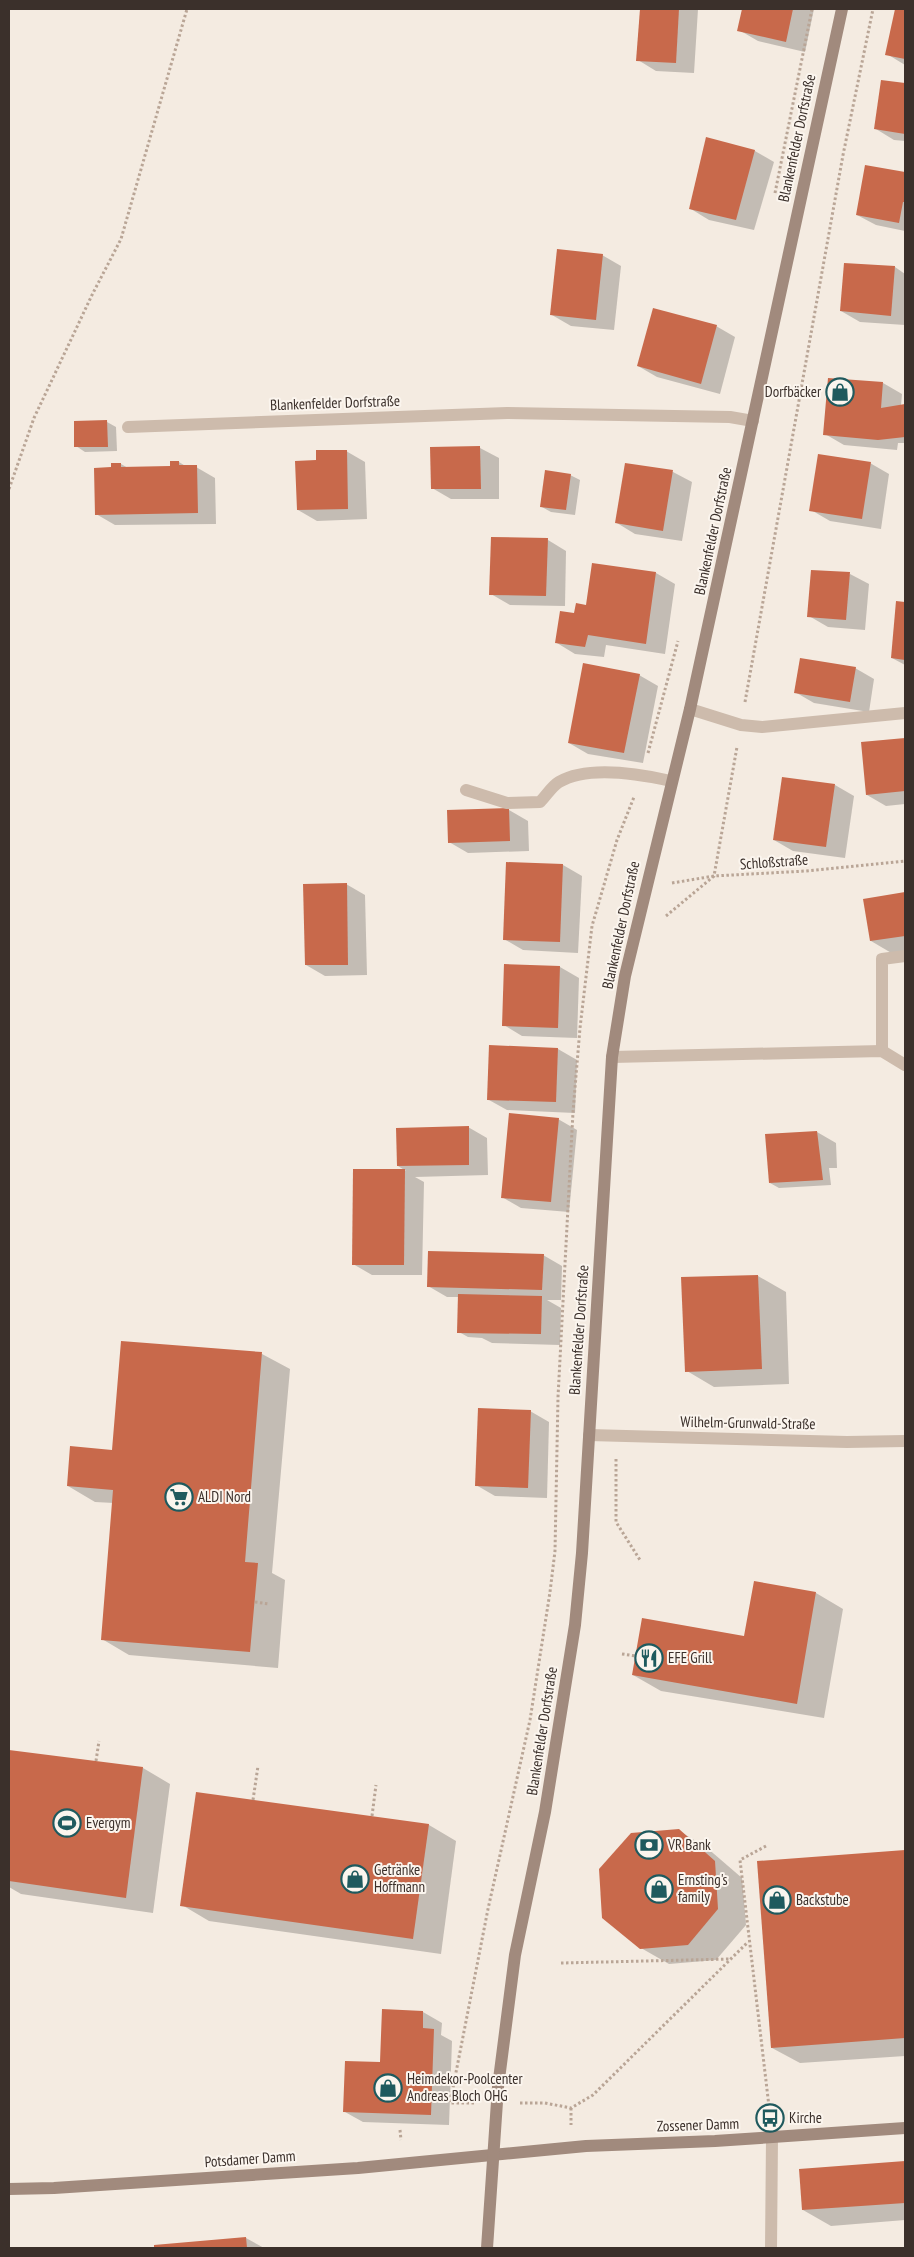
<svg xmlns="http://www.w3.org/2000/svg" width="914" height="2257" viewBox="0 0 914 2257" font-family="'PT Sans Narrow',sans-serif">
  <rect width="100%" height="100%" fill="#f4ebe1"/>
  <g fill="#0003">
    <polygon points="641,9 698,9 694,73 656,71 638,60"/>
    <polygon points="743,9 814,9 805,52 758,41 739,30"/>
    <polygon points="896,9 905,9 905,65 887,54"/>
    <polygon points="882,81 905,84 905,141 894,140 876,129"/>
    <polygon points="707,138 755,151 774,162 754,230 709,220 691,209"/>
    <polygon points="866,167 905,174 905,231 876,225 857,215"/>
    <polygon points="602,255 621,266 614,330 571,326 552,315"/>
    <polygon points="895,267 905,274 905,325 860,322 841,311"/>
    <polygon points="716,326 735,337 720,394 657,377 638,366"/>
    <polygon points="883,383 902,394 901,406 905,405 905,443 898,443 897,450 844,445 825,434"/>
    <polygon points="75,422 107,422 116,427 117,451 85,452 76,446"/>
    <polygon points="480,448 499,458 499,499 451,499 432,488"/>
    <polygon points="346,451 365,462 367,519 317,521 298,510"/>
    <polygon points="179,462 187,467 196,467 215,478 216,524 115,525 96,514 112,468 121,464 128,468 171,467"/>
    <polygon points="870,463 889,474 881,529 830,521 811,510"/>
    <polygon points="626,464 673,472 692,482 682,541 635,534 617,523"/>
    <polygon points="570,475 580,480 575,515 551,512 542,507"/>
    <polygon points="548,540 566,551 565,606 510,605 491,594"/>
    <polygon points="593,564 656,573 675,584 665,654 606,645 604,657 575,654 557,643 587,607"/>
    <polygon points="850,574 869,584 865,630 828,627 809,616"/>
    <polygon points="897,603 905,603 905,665 892,658"/>
    <polygon points="855,668 874,679 869,712 814,703 795,692"/>
    <polygon points="639,675 658,686 643,763 588,754 569,743"/>
    <polygon points="905,739 905,804 886,806 867,795 862,743"/>
    <polygon points="835,785 854,796 845,858 793,851 774,840"/>
    <polygon points="509,810 528,821 529,851 468,853 449,842 448,811"/>
    <polygon points="563,865 582,876 578,953 523,950 504,939"/>
    <polygon points="346,884 365,895 367,975 325,976 306,965"/>
    <polygon points="905,894 905,961 871,941 865,900"/>
    <polygon points="506,965 560,967 579,978 577,1038 522,1036 504,1025"/>
    <polygon points="491,1046 558,1049 577,1060 575,1113 507,1110 489,1100"/>
    <polygon points="558,1119 577,1130 569,1212 521,1208 502,1197"/>
    <polygon points="468,1127 487,1138 488,1175 415,1177 424,1182 422,1275 372,1275 353,1264 355,1170 406,1171 398,1166"/>
    <polygon points="817,1132 836,1143 837,1168 829,1168 831,1185 779,1188 770,1183"/>
    <polygon points="543,1255 562,1266 561,1300 547,1300 561,1308 560,1345 492,1343 482,1338 468,1337 459,1332 459,1297 447,1297 428,1286"/>
    <polygon points="758,1276 786,1292 789,1384 714,1387 687,1371 683,1279"/>
    <polygon points="123,1342 262,1354 290,1369 272,1573 285,1580 278,1668 129,1655 102,1639 114,1503 95,1502 68,1486 113,1451"/>
    <polygon points="530,1411 549,1422 547,1498 495,1496 476,1485"/>
    <polygon points="755,1582 816,1593 843,1609 824,1718 661,1691 633,1675 745,1637"/>
    <polygon points="10,1751 143,1768 170,1784 153,1913 21,1894 9,1887"/>
    <polygon points="197,1794 429,1825 456,1841 441,1954 209,1921 182,1905"/>
    <polygon points="679,1831 706,1847 742,1878 746,1925 716,1960 669,1964 641,1948"/>
    <polygon points="905,1851 905,2056 800,2063 772,2048 759,1862"/>
    <polygon points="423,2012 442,2023 441,2035 452,2041 449,2125 363,2122 345,2112"/>
    <polygon points="905,2163 905,2220 831,2226 803,2210 800,2171"/>
    <polygon points="246,2238 264,2248 155,2248 155,2246"/>
  </g>
  <g fill="#c8694b">
    <polygon points="640,9 679,9 676,63 636,61"/>
    <polygon points="742,9 793,9 786,42 737,31"/>
    <polygon points="895,9 905,9 905,59 885,55"/>
    <polygon points="881,80 905,83 905,134 874,129"/>
    <polygon points="706,137 755,150 736,220 689,209"/>
    <polygon points="865,165 905,172 905,202 903,202 899,223 856,215"/>
    <polygon points="557,249 603,254 596,320 550,315"/>
    <polygon points="844,263 895,266 891,316 840,311"/>
    <polygon points="653,308 717,325 701,384 637,366"/>
    <polygon points="828,378 883,382 881,408 905,404 905,437 878,440 823,435"/>
    <polygon points="107,420 108,447 74,447 74,421"/>
    <polygon points="480,446 481,489 431,489 430,447"/>
    <polygon points="316,450 347,450 348,509 297,510 295,461 316,460"/>
    <polygon points="818,454 871,462 862,519 809,511"/>
    <polygon points="170,461 179,461 179,465 197,465 198,513 95,515 94,468 111,467 111,463 121,463 121,467 170,466"/>
    <polygon points="625,463 673,470 663,531 615,523"/>
    <polygon points="545,470 571,474 566,510 540,507"/>
    <polygon points="491,537 548,538 546,596 489,595"/>
    <polygon points="592,563 656,572 646,644 588,635 585,647 555,643 560,611 574,613 576,603 586,605"/>
    <polygon points="811,570 850,572 846,620 807,617"/>
    <polygon points="896,601 905,602 905,660 891,658"/>
    <polygon points="800,658 856,667 850,702 794,693"/>
    <polygon points="583,663 640,674 624,753 568,743"/>
    <polygon points="905,738 905,791 866,795 861,742"/>
    <polygon points="782,777 835,784 826,847 773,840"/>
    <polygon points="509,808 510,841 448,843 447,810"/>
    <polygon points="506,862 563,864 560,942 503,940"/>
    <polygon points="347,883 348,965 305,965 303,884"/>
    <polygon points="905,892 905,936 870,941 863,899"/>
    <polygon points="504,964 560,966 558,1028 502,1026"/>
    <polygon points="489,1045 558,1048 556,1102 487,1100"/>
    <polygon points="509,1113 559,1118 551,1202 501,1198"/>
    <polygon points="469,1126 469,1165 397,1166 396,1128"/>
    <polygon points="817,1131 823,1180 769,1183 765,1134"/>
    <polygon points="353,1169 405,1169 404,1265 352,1265"/>
    <polygon points="428,1251 544,1254 542,1290 427,1287"/>
    <polygon points="758,1275 762,1369 685,1372 681,1277"/>
    <polygon points="458,1294 542,1296 541,1334 457,1333"/>
    <polygon points="121,1341 262,1352 245,1562 258,1563 250,1652 101,1640 113,1490 67,1486 70,1446 112,1450"/>
    <polygon points="478,1408 531,1410 528,1488 475,1486"/>
    <polygon points="754,1581 816,1592 797,1704 632,1675 642,1618 744,1636"/>
    <polygon points="9,1750 143,1767 126,1898 9,1881"/>
    <polygon points="196,1792 429,1824 413,1939 180,1906"/>
    <polygon points="679,1829 715,1861 718,1909 688,1945 640,1949 602,1918 599,1869 631,1833"/>
    <polygon points="905,1850 905,2038 771,2048 757,1861"/>
    <polygon points="382,2009 423,2011 423,2028 434,2029 431,2115 343,2112 345,2061 380,2062"/>
    <polygon points="905,2161 905,2203 802,2210 799,2169"/>
    <polygon points="246,2237 247,2248 154,2248 154,2245"/>
  </g>
  <g fill="none" stroke-linecap="round" stroke-linejoin="round">
    <g stroke="#b9a596" stroke-width="3" stroke-dasharray="2.5 2.5" stroke-linecap="butt">
      <polyline points="775,193 812,9"/>
      <polyline points="9,489 34,418 92,295 121,239 187,9"/>
      <polyline points="745,702 843,155 873,9"/>
      <polyline points="648,753 678,641"/>
      <polyline points="672,883 714,876 806,871 905,861"/>
      <polyline points="666,916 714,876 737,747"/>
      <polyline points="616,1459 616,1522 640,1560"/>
      <polyline points="255,1602 269,1604"/>
      <polyline points="622,1654 636,1656"/>
      <polyline points="96,1761 99,1741"/>
      <polyline points="253,1800 258,1766"/>
      <polyline points="372,1816 376,1785"/>
      <polyline points="766,1846 740,1860 770,2115"/>
      <polyline points="561,1963 730,1959"/>
      <polyline points="474,2103 450,2103 488,1909 530,1720 550,1592 555,1551 558,1397 573,1112 580,1028 592,926 617,840 634,797"/>
      <polyline points="520,2103 545,2103 571,2108 593,2095 748,1942"/>
      <polyline points="571,2108 571,2125"/>
      <polyline points="400,2130 401,2140"/>
    </g>
    <g stroke="#cdbbac" stroke-width="12">
      <polyline points="690,709 741,725 762,727 905,713"/>
      <path d="M 466,790 L 507,803 L 540,802 C 546,796 552,786 559,782 C 588,765 640,774 671,781"/>
      <polyline points="882,1051 882,959 905,956"/>
      <polyline points="612,1057 882,1051 905,1065"/>
    </g>
    <g stroke="#cdbbac" stroke-width="12">
      <polyline points="128,427 507,413 730,417 753,421"/>
      <polyline points="589,1435 847,1442 905,1441"/>
      <polyline points="771,2248 772,2138"/>
    </g>
    <g stroke="#a18a7d" stroke-width="12">
      <polyline points="9,2189 54,2188 358,2168 586,2146 715,2141 905,2128"/>
      <polyline points="487,2248 498,2087 515,1955 545,1812 575,1625 582,1553 612,1057 625,976 690,709 842,9"/>
    </g>
  </g>
  <defs>
    <g id="shop-ring" transform="scale(1.4375)"><circle r="9.5" fill="#fbf5ee" stroke="#1f5a5e" stroke-width="1.5"/><path d="M-5-2.5h2.3a2.7 3.5 0 0 1 5.4 0H5L5.5 6h-11ZM-1.5-2.5h3a1.5 2.3 0 0 0-3 0Z" fill="#1f5a5e"/></g>
    <g id="supermarket-ring" transform="scale(1.4375)"><circle r="9.5" fill="#fbf5ee" stroke="#1f5a5e" stroke-width="1.5"/><path d="M-6-5.5h2.5l.6 2H6L4.5 2H-2.5L-4.4-4H-6ZM-1.5 3.2a1.3 1.3 0 1 0 .1 0ZM3 3.2a1.3 1.3 0 1 0 .1 0Z" fill="#1f5a5e"/></g>
    <g id="restaurant-ring" transform="scale(1.4375)"><circle r="9.5" fill="#fbf5ee" stroke="#1f5a5e" stroke-width="1.5"/><path d="M-5-6h1v4h1v-4h1v4h1v-4h1v5L-1.5 .5V6h-2V.5L-5-1ZM5-6V6H3V1.5H1.5Q1.5-4 5-6Z" fill="#1f5a5e"/></g>
    <g id="stadium-ring" transform="scale(1.4375)"><circle r="9.5" fill="#fbf5ee" stroke="#1f5a5e" stroke-width="1.5"/><path d="M0-5a6.5 5 0 1 0 0 10a6.5 5 0 1 0 0-10ZM-3.5-1.8h7v3.6h-7Z" fill="#1f5a5e"/></g>
    <g id="bank-ring" transform="scale(1.4375)"><circle r="9.5" fill="#fbf5ee" stroke="#1f5a5e" stroke-width="1.5"/><path d="M-6-4H6V4H-6ZM0-2.3a2.3 2.3 0 1 0 0 4.6a2.3 2.3 0 1 0 0-4.6Z" fill="#1f5a5e"/></g>
    <g id="bus-ring" transform="scale(1.4375)"><circle r="9.5" fill="#fbf5ee" stroke="#1f5a5e" stroke-width="1.5"/><path d="M-5-6H5V4H4V6H2V4H-2V6H-4V4H-5ZM-3.5-4V0h7V-4ZM-3.5 1.2v1.5H-2V1.2ZM2 1.2v1.5H3.5V1.2Z" fill="#1f5a5e"/></g>
  </defs>
  <g fill-rule="evenodd">
    <use href="#shop-ring" x="840" y="392"/>
    <use href="#supermarket-ring" x="179" y="1497"/>
    <use href="#restaurant-ring" x="649" y="1658"/>
    <use href="#stadium-ring" x="67" y="1823"/>
    <use href="#bank-ring" x="649" y="1845"/>
    <use href="#shop-ring" x="355" y="1879"/>
    <use href="#shop-ring" x="659" y="1889"/>
    <use href="#shop-ring" x="777" y="1900"/>
    <use href="#shop-ring" x="388" y="2088"/>
    <use href="#bus-ring" x="770" y="2118"/>
  </g>
  <g text-anchor="middle" stroke-width="4" stroke-linejoin="round" paint-order="stroke">
    <g font-size="15" fill="#3b302b" stroke="#fbf5ee">
      <text transform="translate(797 138) rotate(-78)" y="5">Blankenfelder Dorfstraße</text>
      <text transform="translate(335 403) rotate(-2)" y="5">Blankenfelder Dorfstraße</text>
      <text transform="translate(713 531) rotate(-78)" y="5">Blankenfelder Dorfstraße</text>
      <text transform="translate(774 862) rotate(-4)" y="5">Schloßstraße</text>
      <text transform="translate(621 925) rotate(-78)" y="5">Blankenfelder Dorfstraße</text>
      <text transform="translate(579 1330) rotate(-86)" y="5">Blankenfelder Dorfstraße</text>
      <text transform="translate(748 1423) rotate(1)" y="5">Wilhelm-Grunwald-Straße</text>
      <text transform="translate(542 1731) rotate(-81)" y="5">Blankenfelder Dorfstraße</text>
      <text transform="translate(698 2125) rotate(-2)" y="5">Zossener Damm</text>
      <text transform="translate(250 2159) rotate(-4)" y="5">Potsdamer Damm</text>
    </g>
    <g font-size="15" fill="#3b302b" stroke="#fbf5ee" text-anchor="start">
      <text x="821" y="397" text-anchor="end">Dorfbäcker</text>
      <text x="198" y="1502">ALDI Nord</text>
      <text x="668" y="1663">EFE Grill</text>
      <text x="86" y="1828">Evergym</text>
      <text x="668" y="1850">VR Bank</text>
      <text x="374" y="1875">Getränke<tspan x="374" dy="17">Hoffmann</tspan></text>
      <text x="678" y="1885">Ernsting's<tspan x="678" dy="17">family</tspan></text>
      <text x="796" y="1905">Backstube</text>
      <text x="407" y="2084">Heimdekor-Poolcenter<tspan x="407" dy="17">Andreas Bloch OHG</tspan></text>
      <text x="789" y="2123">Kirche</text>
    </g>
  </g>
  <rect width="914" height="2257" fill="none" stroke="#3b302b" stroke-width="20"/>
</svg>
